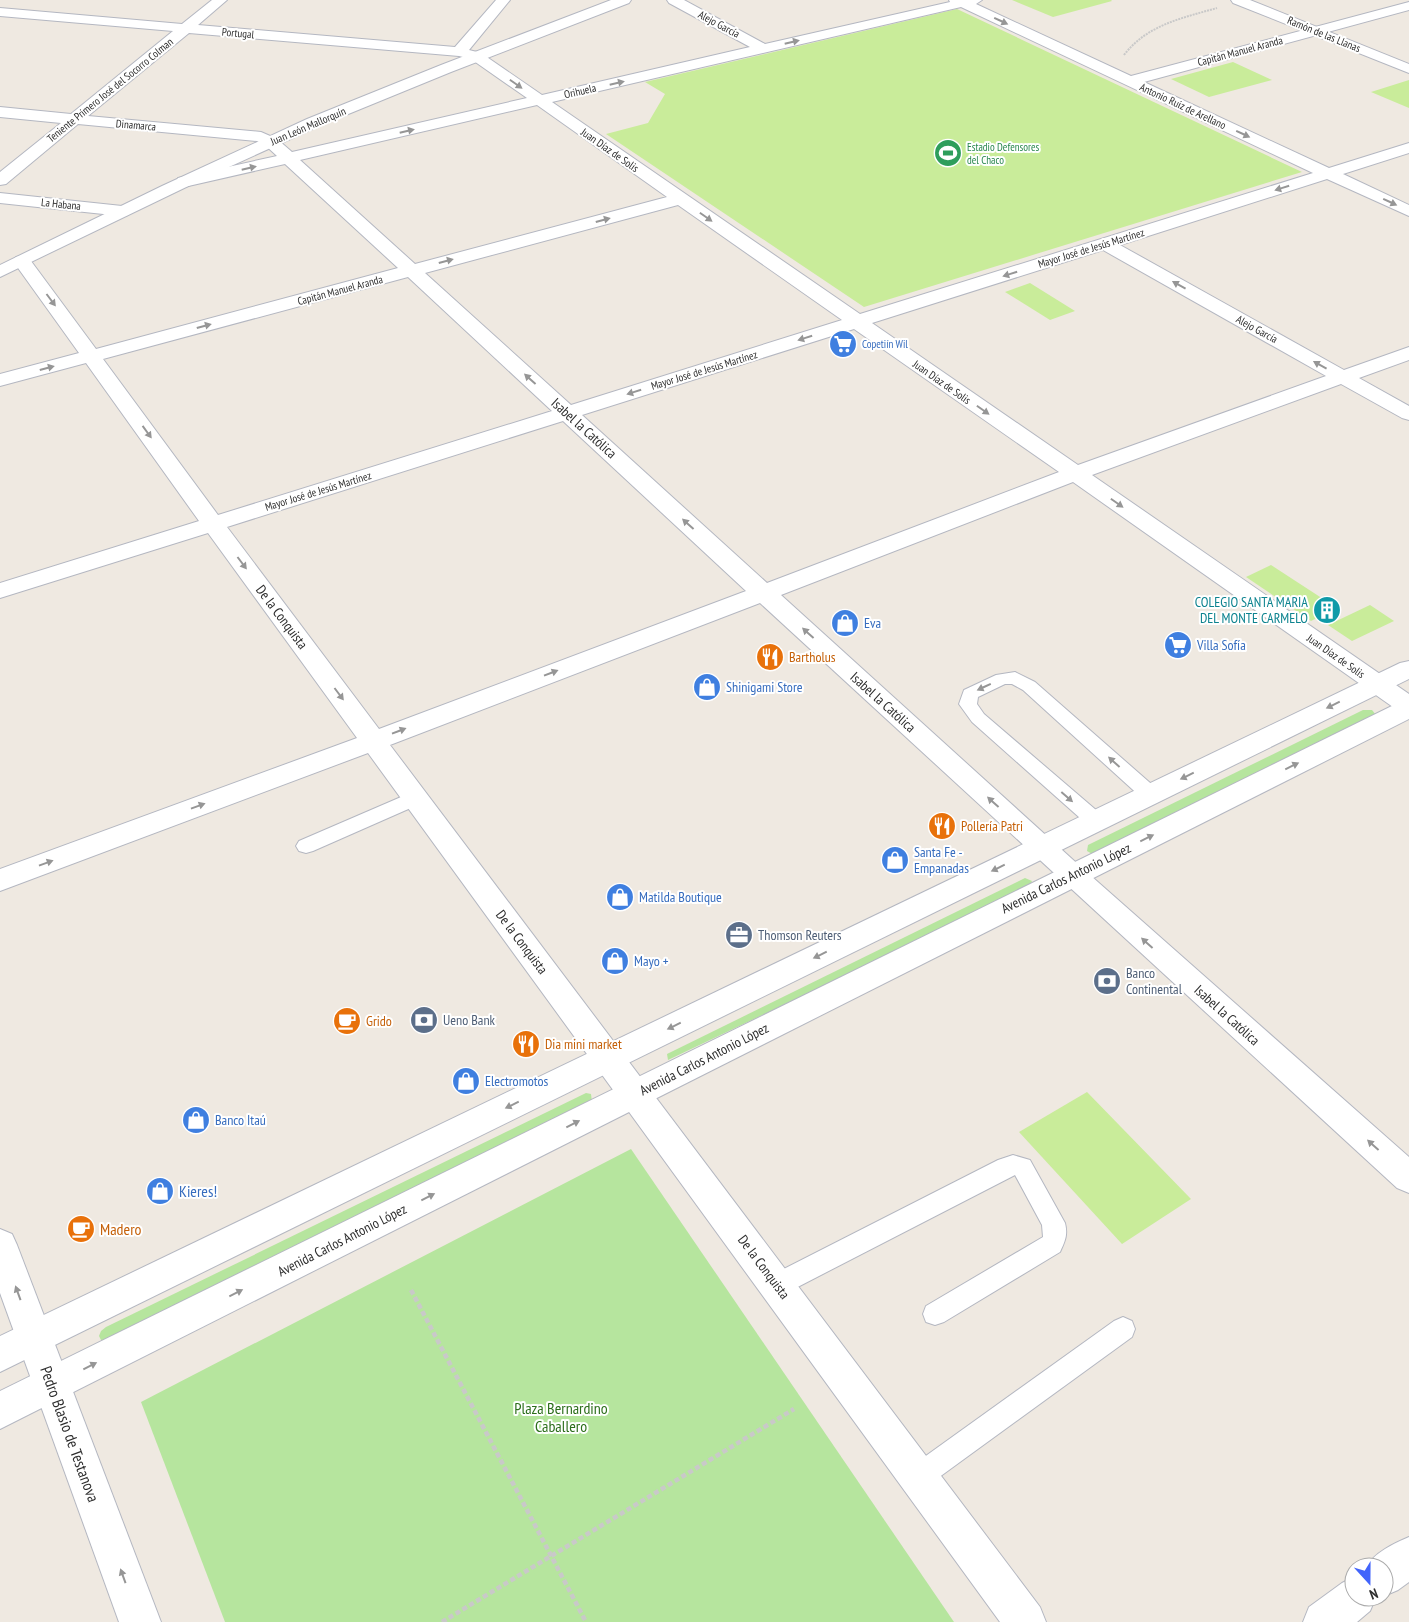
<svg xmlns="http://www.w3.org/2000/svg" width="1409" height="1622" viewBox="0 0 1409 1622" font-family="'PT Sans Narrow',sans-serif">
  <rect width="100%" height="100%" fill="#efe9e1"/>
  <g fill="#b6e59e">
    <polygon points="1363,710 1372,710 1376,715 1094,855 1087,851 1088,845"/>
    <polygon points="1025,878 1032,881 1029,888 668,1060 667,1054"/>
    <polygon points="586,1093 591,1094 592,1102 105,1341 101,1340 99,1336 101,1331 106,1327"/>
    <polygon points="631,1149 954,1622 225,1622 141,1402"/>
  </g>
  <g fill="#c9ec9a">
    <polygon points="1012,0 1111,0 1112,1 1053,17"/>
    <polygon points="957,9 1302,172 864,307 606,134 648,123 665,94 645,82"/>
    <polygon points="1233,62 1272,80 1209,97 1171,79"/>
    <polygon points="1409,80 1409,108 1371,92"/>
    <polygon points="1030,283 1075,311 1050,320 1005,292"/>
    <polygon points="1271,565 1337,608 1311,621 1246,577"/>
    <polygon points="1370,605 1394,621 1352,641 1328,625"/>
    <polygon points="1087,1092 1191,1199 1122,1244 1019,1132"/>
  </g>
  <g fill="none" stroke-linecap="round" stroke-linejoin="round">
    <g stroke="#b4b7c1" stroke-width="2">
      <g id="service">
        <polygon points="1015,672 1035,682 1157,789 1159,794 1157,799 1150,800 1143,799 1023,690 1012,684 1005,684 978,697 977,704 984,714 1103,816 1105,821 1103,826 1096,828 1089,826 972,722 959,704 964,690 996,675"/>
        <polygon points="415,791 422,793 424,798 422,803 313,851 306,853 299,851 296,846 299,841"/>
        <path d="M 1013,1155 L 1030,1160 L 1065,1223 C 1068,1235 1065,1241 1060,1252 L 944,1322 L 935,1325 L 926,1322 L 923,1314 L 926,1306 L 1043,1237 L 1042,1225 L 1015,1175 L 786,1293 L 777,1296 L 768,1293 L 765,1285 L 768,1277 L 998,1160 Z"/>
        <polygon points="1123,1317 1132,1321 1135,1329 1132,1337 927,1486 918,1490 909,1486 905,1477 909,1468 1114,1321"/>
      </g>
    </g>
    <g stroke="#b4b7c1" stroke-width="2">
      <g id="minor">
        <path d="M 212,0 L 227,0 L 198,25 L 455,47 L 496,0 L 510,0 L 469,50 L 481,53 L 542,95 L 750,47 L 669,3 L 667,0 L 684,0 L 765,44 L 950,2 L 949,0 L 982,0 L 976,4 L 1131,76 L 1409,2 L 1409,10 L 1144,82 L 1329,168 L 1409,143 L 1409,153 L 1343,174 L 1409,205 L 1409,216 L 1327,179 L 1120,245 L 1344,370 L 1409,347 L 1409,360 L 1359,378 L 1409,406 L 1409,420 L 1402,418 L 1341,384 L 1092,475 L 1409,694 L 1409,714 L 1400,712 L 1073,482 L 781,595 L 1082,868 L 1409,1157 L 1409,1193 L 1397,1188 L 760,603 L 390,745 L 1040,1607 L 1046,1622 L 1000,1622 L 368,753 L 0,891 L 0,869 L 357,738 L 208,533 L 0,598 L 0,583 L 199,521 L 86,363 L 0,386 L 0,374 L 79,353 L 13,261 L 16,257 L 22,256 L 28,257 L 96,349 L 398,268 L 285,164 L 184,187 L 178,186 L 176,182 L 178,178 L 277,156 L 265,145 L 257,141 L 78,124 L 6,184 L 0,185 L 0,172 L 61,123 L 0,117 L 0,107 L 71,114 L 173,31 L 0,16 L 0,8 L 182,24 ZM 961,7 L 1313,173 L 860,314 L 552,102 ZM 189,33 L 459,56 L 471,59 L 527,98 L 292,152 L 277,139 L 261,132 L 88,116 ZM 537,105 L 667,197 L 415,264 L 300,160 ZM 678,205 L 842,320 L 571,405 L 425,273 ZM 1103,250 L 1326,376 L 1078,465 L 872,323 ZM 408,277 L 552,411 L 218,515 L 103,359 ZM 854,329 L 1059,472 L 767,583 L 582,415 ZM 563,421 L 746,591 L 379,729 L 227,527 Z"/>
        <polygon points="0,193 122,206 128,207 131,211 128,215 122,216 0,203"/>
        <polygon points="0,1229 12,1234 17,1245 161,1622 119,1622 0,1293"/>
        <path d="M 1409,1537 L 1409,1582 L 1398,1590 L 1384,1596 L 1384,1567 L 1367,1567 C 1373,1553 1395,1543 1409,1537 Z"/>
        <polygon points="1354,1577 1354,1597 1376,1597 1370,1611 1357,1622 1303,1622 1309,1607 1342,1583"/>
      </g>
    </g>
    <g stroke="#b4b7c1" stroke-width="2">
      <g id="tertiary">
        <polygon points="611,0 631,0 629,3 451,72 319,126 207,177 0,277 0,265 162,186 307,119 441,65"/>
        <polygon points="1231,0 1250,0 1409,64 1409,73 1233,3"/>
      </g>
    </g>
    <g stroke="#b4b7c1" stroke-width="2">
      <g id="secondary">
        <polygon points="1409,661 1409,679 0,1372 0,1336 1400,663"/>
        <polygon points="1409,699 1409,719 0,1429 0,1391 1400,702"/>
      </g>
    </g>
    <path stroke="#c9c9c9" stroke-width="2" stroke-dasharray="2 1" stroke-linecap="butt" d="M 1124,55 C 1147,25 1182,18 1217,8"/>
    <g stroke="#c9c9c9" stroke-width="4.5" stroke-dasharray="5 3" stroke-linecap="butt">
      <polyline points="411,1290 586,1622"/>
      <polyline points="442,1622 794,1409"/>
    </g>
    <use href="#service" fill="#fff" fill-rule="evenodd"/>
    <use href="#minor" fill="#fff" fill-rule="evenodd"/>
    <use href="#tertiary" fill="#fff" fill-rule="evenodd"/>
    <use href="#secondary" fill="#fff" fill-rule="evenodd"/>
  </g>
  <defs><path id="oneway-solid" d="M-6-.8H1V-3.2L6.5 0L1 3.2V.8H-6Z" transform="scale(1.25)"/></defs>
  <g fill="#969696">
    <use href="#oneway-solid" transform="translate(1001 21) rotate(25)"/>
    <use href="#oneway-solid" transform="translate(792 42) rotate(-13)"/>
    <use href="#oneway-solid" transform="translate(617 83) rotate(-13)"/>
    <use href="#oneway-solid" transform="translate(516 84) rotate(35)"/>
    <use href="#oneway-solid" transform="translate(407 131) rotate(-13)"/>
    <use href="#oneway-solid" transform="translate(1243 134) rotate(25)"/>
    <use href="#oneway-solid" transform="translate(249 168) rotate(-13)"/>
    <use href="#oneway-solid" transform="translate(1282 188) rotate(163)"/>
    <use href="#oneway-solid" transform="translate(1390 202) rotate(25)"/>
    <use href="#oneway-solid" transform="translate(706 217) rotate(35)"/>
    <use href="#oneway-solid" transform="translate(603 220) rotate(-15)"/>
    <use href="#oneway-solid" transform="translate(446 261) rotate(-15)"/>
    <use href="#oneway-solid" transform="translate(1010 274) rotate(163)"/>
    <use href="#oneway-solid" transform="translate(1179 285) rotate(-151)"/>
    <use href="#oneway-solid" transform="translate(51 300) rotate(53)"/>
    <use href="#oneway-solid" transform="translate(204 326) rotate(-15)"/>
    <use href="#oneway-solid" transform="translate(805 338) rotate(163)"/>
    <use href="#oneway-solid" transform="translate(1320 365) rotate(-151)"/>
    <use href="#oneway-solid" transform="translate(47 368) rotate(-15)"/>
    <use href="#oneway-solid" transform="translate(530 379) rotate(-138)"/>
    <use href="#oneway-solid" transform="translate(634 392) rotate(163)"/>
    <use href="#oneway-solid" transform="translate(983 410) rotate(35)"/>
    <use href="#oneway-solid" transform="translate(147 432) rotate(54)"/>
    <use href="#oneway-solid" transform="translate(1117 503) rotate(35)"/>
    <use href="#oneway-solid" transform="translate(688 524) rotate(-138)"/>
    <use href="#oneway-solid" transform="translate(242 563) rotate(53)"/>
    <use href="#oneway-solid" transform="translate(808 633) rotate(-138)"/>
    <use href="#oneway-solid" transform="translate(551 673) rotate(-21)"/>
    <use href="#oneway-solid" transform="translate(984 687) rotate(155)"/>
    <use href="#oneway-solid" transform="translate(339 694) rotate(53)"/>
    <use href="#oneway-solid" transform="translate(1333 705) rotate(154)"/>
    <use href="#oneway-solid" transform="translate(399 731) rotate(-21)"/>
    <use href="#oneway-solid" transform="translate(1114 762) rotate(-138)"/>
    <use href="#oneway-solid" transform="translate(1292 766) rotate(-26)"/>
    <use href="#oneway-solid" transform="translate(1187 776) rotate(154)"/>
    <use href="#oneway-solid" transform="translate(1067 797) rotate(41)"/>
    <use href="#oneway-solid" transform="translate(993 802) rotate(-138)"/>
    <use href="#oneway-solid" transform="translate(198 806) rotate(-20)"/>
    <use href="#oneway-solid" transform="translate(1147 838) rotate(-26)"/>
    <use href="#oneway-solid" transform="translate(46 863) rotate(-20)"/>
    <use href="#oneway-solid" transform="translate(998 868) rotate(154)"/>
    <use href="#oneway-solid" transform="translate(1147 943) rotate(-138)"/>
    <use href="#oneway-solid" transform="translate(820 955) rotate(154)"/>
    <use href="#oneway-solid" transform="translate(674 1026) rotate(154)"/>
    <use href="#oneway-solid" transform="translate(512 1105) rotate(154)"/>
    <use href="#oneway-solid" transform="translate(573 1124) rotate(-27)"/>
    <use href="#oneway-solid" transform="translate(1373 1145) rotate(-138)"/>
    <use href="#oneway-solid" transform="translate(428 1197) rotate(-27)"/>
    <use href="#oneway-solid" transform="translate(18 1293) rotate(-110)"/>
    <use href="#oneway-solid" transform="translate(236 1293) rotate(-27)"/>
    <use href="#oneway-solid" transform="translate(90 1366) rotate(-27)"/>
    <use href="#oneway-solid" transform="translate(123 1576) rotate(-110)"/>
  </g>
  <defs>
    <g id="stadium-disc" transform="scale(1.4375)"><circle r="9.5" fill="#2e9e5b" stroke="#fff"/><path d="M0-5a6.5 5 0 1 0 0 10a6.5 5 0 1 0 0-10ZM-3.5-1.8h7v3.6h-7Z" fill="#fff"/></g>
    <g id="supermarket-disc" transform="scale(1.4375)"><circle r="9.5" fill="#3f7fe0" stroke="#fff"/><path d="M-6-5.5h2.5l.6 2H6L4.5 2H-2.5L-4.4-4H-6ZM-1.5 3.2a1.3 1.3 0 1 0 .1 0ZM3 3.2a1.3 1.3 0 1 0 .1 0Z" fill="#fff"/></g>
    <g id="building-disc" transform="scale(1.4375)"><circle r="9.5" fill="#0f9aa8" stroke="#fff"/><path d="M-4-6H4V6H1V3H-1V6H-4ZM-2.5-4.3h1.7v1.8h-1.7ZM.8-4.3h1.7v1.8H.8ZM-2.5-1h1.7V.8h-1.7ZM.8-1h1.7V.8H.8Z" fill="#fff"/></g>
    <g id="shop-disc" transform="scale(1.4375)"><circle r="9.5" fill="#3f7fe0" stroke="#fff"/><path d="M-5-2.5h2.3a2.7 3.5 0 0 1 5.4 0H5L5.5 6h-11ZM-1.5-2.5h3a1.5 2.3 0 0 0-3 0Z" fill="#fff"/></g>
    <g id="restaurant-disc" transform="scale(1.4375)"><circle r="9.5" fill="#e8710a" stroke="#fff"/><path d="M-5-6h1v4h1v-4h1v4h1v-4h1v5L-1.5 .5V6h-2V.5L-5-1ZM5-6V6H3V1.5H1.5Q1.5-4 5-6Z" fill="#fff"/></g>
    <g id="office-disc" transform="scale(1.4375)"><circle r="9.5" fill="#5c6f8a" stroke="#fff"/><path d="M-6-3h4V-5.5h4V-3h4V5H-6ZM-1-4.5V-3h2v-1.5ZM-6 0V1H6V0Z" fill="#fff"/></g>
    <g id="bank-disc" transform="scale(1.4375)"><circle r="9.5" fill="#5c6f8a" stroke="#fff"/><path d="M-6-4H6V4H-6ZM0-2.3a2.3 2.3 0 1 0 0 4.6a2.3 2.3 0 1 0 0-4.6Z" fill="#fff"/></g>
    <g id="cafe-disc" transform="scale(1.4375)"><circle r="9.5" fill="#e8710a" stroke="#fff"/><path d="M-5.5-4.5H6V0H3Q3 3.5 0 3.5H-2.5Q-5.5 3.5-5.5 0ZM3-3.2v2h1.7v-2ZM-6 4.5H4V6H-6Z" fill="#fff"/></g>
  </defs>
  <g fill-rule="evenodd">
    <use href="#stadium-disc" x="948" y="153"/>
    <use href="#supermarket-disc" x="843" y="344"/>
    <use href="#building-disc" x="1327" y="610"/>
    <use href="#shop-disc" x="845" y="623"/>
    <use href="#supermarket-disc" x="1178" y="645"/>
    <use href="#restaurant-disc" x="770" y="657"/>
    <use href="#shop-disc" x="707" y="687"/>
    <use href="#restaurant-disc" x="942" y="826"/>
    <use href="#shop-disc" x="895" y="860"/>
    <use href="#shop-disc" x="620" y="897"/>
    <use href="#office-disc" x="739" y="935"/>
    <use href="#shop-disc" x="615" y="961"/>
    <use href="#bank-disc" x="1107" y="981"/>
    <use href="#bank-disc" x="424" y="1020"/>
    <use href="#cafe-disc" x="347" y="1021"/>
    <use href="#restaurant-disc" x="526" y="1044"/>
    <use href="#shop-disc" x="466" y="1081"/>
    <use href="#shop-disc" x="196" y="1120"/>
    <use href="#shop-disc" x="160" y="1191"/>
    <use href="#cafe-disc" x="81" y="1229"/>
  </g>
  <g text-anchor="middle" stroke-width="4" stroke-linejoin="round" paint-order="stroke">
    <g font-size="11" fill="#2e2e2e" stroke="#fff">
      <text transform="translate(719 24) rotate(28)" y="4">Alejo García</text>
      <text transform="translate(238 33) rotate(5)" y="4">Portugal</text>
      <text transform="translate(1324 34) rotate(22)" y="4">Ramón de las Llanas</text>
      <text transform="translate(1240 51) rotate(-15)" y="4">Capitán Manuel Aranda</text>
      <text transform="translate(110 90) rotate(-39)" y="4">Teniente Primero José del Socorro Colman</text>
      <text transform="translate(580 91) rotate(-13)" y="4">Orihuela</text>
      <text transform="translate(1183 106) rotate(25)" y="4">Antonio Ruiz de Arellano</text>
      <text transform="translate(136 125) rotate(5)" y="4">Dinamarca</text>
      <text transform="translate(308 126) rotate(-23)" y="4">Juan León Mallorquín</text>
      <text transform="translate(610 150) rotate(35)" y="4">Juan Díaz de Solis</text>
      <text transform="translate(61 204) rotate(6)" y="4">La Habana</text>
      <text transform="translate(1091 248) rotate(-17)" y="4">Mayor José de Jesús Martínez</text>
      <text transform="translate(340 290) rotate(-15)" y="4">Capitán Manuel Aranda</text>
      <text transform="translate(1257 329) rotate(29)" y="4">Alejo García</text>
      <text transform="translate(704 370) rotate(-17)" y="4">Mayor José de Jesús Martínez</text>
      <text transform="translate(942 382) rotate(35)" y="4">Juan Díaz de Solis</text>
      <text transform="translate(318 491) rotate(-17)" y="4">Mayor José de Jesús Martínez</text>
      <text transform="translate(1336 656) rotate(35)" y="4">Juan Díaz de Solis</text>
    </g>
    <g font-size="11" fill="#27864d" stroke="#fff" text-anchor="start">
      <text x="967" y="151">Estadio Defensores<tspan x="967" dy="13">del Chaco</tspan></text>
    </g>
    <g font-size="11" fill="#366cbe" stroke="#fff" text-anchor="start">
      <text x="862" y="348">Copetiín Wil</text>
    </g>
    <g font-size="14" fill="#2e2e2e" stroke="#fff">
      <text transform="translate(584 428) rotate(42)" y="5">Isabel la Católica</text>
      <text transform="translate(282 617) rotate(53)" y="5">De la Conquista</text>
      <text transform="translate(883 702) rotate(42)" y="5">Isabel la Católica</text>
      <text transform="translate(1066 878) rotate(-26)" y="5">Avenida Carlos Antonio López</text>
      <text transform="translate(522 942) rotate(53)" y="5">De la Conquista</text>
      <text transform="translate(1227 1015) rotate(42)" y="5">Isabel la Católica</text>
      <text transform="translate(704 1059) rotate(-27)" y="5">Avenida Carlos Antonio López</text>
      <text transform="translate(342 1240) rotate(-27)" y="5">Avenida Carlos Antonio López</text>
      <text transform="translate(764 1267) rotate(53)" y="5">De la Conquista</text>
    </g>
    <g font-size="14" fill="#0d838f" stroke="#fff" text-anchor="end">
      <text x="1308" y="607">COLEGIO SANTA MARIA<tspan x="1308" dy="16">DEL MONTE CARMELO</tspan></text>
    </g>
    <g font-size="14" fill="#366cbe" stroke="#fff" text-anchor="start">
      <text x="864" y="628">Eva</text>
      <text x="1197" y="650">Villa Sofía</text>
      <text x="726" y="692">Shinigami Store</text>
      <text x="914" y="857">Santa Fe -<tspan x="914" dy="16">Empanadas</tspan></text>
      <text x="639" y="902">Matilda Boutique</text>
      <text x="634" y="966">Mayo +</text>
      <text x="485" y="1086">Electromotos</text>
      <text x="215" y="1125">Banco Itaú</text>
    </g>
    <g font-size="14" fill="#c56008" stroke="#fff" text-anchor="start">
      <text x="789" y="662">Bartholus</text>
      <text x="961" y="831">Pollería Patri</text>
      <text x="366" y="1026">Grido</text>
      <text x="545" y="1049">Dia mini market</text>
    </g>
    <g font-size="14" fill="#4e5e75" stroke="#fff" text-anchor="start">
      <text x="758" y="940">Thomson Reuters</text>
      <text x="1126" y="978">Banco<tspan x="1126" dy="16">Continental</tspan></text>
      <text x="443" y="1025">Ueno Bank</text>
    </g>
    <g font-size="16" fill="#366cbe" stroke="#fff" text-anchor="start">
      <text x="179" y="1197">Kieres!</text>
    </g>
    <g font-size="16" fill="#c56008" stroke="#fff" text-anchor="start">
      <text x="100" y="1235">Madero</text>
    </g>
    <g font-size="16" fill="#2c6e1b" stroke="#fff">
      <text x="561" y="1414">Plaza Bernardino<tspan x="561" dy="18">Caballero</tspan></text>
    </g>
    <g font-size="16" fill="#2e2e2e" stroke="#fff">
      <text transform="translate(70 1434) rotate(70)" y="6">Pedro Blasio de Testanova</text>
    </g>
  </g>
  <g transform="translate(1369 1582) rotate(159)"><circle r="24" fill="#ffffff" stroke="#ababab"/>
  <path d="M0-4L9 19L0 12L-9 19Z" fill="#4264fb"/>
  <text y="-8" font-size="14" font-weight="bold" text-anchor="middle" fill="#2e2e2e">N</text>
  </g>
</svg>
